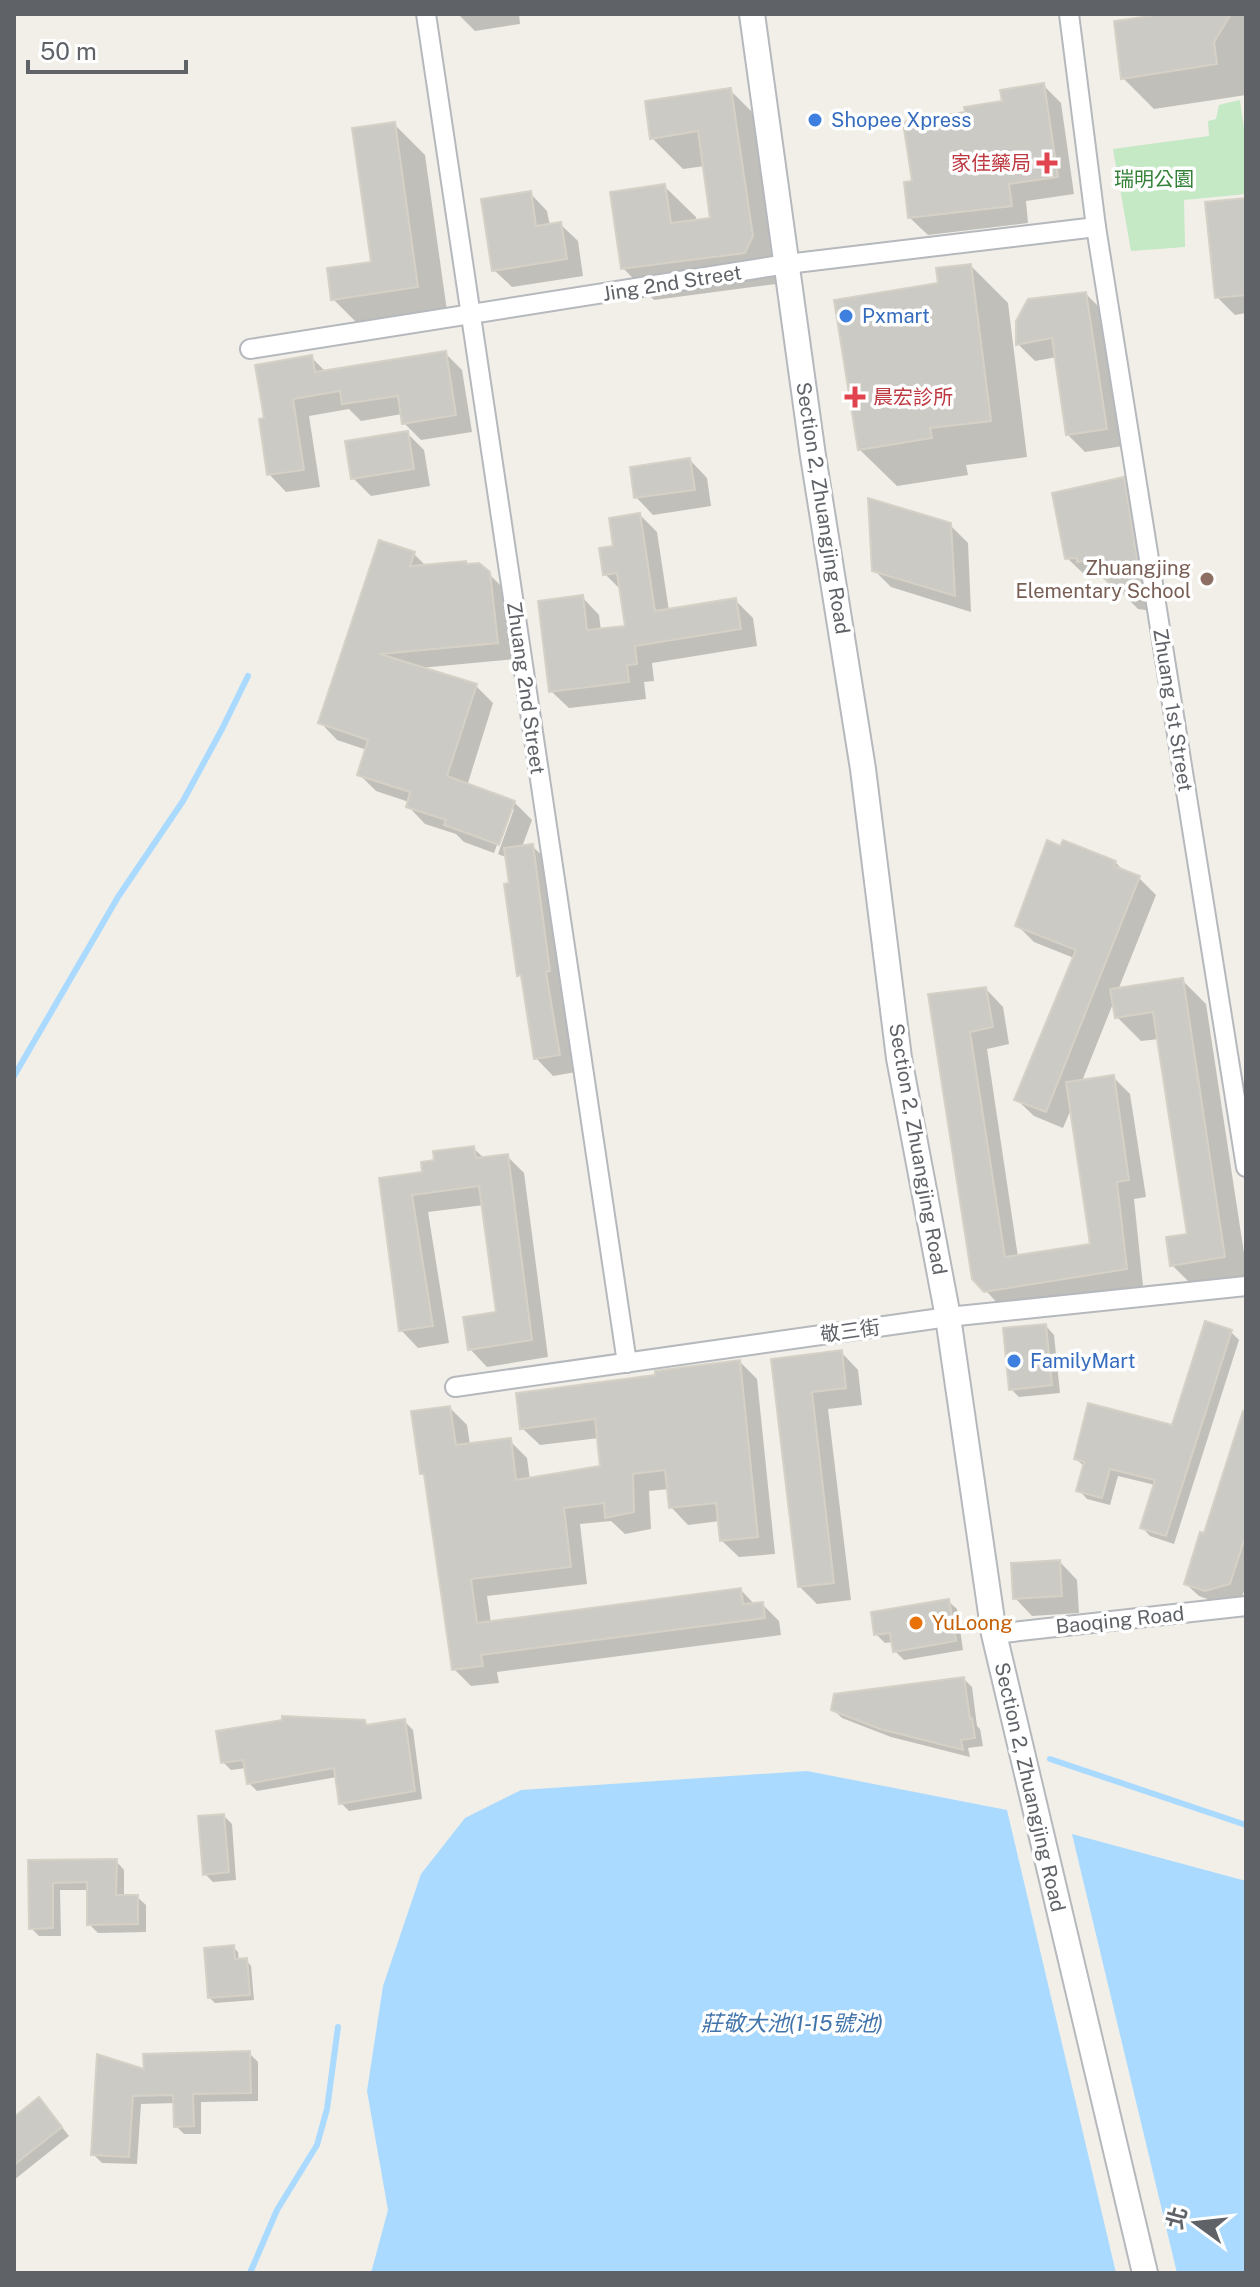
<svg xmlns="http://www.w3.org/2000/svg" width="1260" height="2287" viewBox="0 0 1260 2287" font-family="'Public Sans','Noto Sans TC',sans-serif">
  <rect width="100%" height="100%" fill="#f1efe8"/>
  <polygon fill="#c5e8c5" points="1240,100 1246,143 1246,194 1184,200 1185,247 1131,251 1113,149 1209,136 1208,121 1216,119 1219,105"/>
  <g fill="#aadaff">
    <polygon points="807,1771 1007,1810 1116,2273 371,2273 388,2210 367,2091 383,1986 421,1874 465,1818 521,1790"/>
    <polygon points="1072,1834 1246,1881 1246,2273 1177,2273"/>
  </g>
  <g fill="#0003">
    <polygon points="458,14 519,14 520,24 475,31"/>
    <polygon points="1178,14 1246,14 1246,71 1244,74 1246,95 1154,109 1123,78"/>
    <polygon points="1043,85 1061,103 1074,194 1026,201 1028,223 928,235 910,218 915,183 1004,103"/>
    <polygon points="730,90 762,122 783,268 776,284 654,300 623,268 664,186 696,217 696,222 713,220 705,166 683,169 652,138"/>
    <polygon points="394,124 425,155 448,318 364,330 333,299 374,264"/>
    <polygon points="530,193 547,211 550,226 560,224 578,241 583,276 512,287 494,270"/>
    <polygon points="1246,200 1246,313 1235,315 1217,297"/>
    <polygon points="971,266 1008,303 1027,457 966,465 968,475 897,486 859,449 940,284"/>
    <polygon points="1086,294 1103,311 1123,446 1085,452 1067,434 1057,357 1035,361 1018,344"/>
    <polygon points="445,353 462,370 472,432 421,440 404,423 402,414 361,421 349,409 309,416 320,487 286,492 269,474 266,420 311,357 326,372"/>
    <polygon points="407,433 424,450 430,486 371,496 353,478"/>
    <polygon points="690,460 707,478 711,506 653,515 636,497"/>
    <polygon points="1123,479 1140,496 1159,612 1138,609 1106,577 1097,579 1093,575 1085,575 1067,558"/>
    <polygon points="640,515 657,532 669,611 735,600 753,618 757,646 652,663 654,681 644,682 646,699 569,708 551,691 582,597 599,615 601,631 627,627 622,591 605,574 615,548"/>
    <polygon points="950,525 968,543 971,612 891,587 874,570"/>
    <polygon points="414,554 427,567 469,566 488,573 506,591 514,659 420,668 476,686 493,703 467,786 514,802 532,820 522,847 532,846 550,863 576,1072 553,1076 536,1058 523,979 519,975 508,858 498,854 514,809 510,809 494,853 464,842 456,834 425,824 408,806 409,802 376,791 359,774 367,750 337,740 320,722"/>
    <polygon points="1115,862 1126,873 1139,878 1156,895 1118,990 1182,980 1206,1004 1246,1266 1246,1281 1196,1289 1172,1265 1189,1235 1159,1039 1141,1041 1117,1017 1114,1001 1082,1081 1113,1077 1130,1094 1146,1197 1134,1199 1143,1286 1003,1309 974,1278 930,996 986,989 1003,1007 1009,1044 987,1049 1018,1257 1093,1245 1072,1107 1063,1128 1034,1116 1016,1099 1074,958 1034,942 1017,925"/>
    <polygon points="473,1148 485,1159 507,1156 524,1173 548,1357 487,1367 470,1349 498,1313 484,1205 428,1212 449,1343 418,1348 401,1330 381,1179 424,1174"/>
    <polygon points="1046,1326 1054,1335 1060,1393 1019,1397 1011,1389"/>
    <polygon points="1231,1332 1239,1340 1174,1544 1150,1536 1142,1527 1155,1485 1118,1476 1110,1505 1087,1499 1079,1490 1085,1467 1076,1459 1173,1428"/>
    <polygon points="841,1352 858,1370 862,1405 828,1409 851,1600 817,1604 800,1587 773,1361"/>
    <polygon points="740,1362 757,1379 775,1554 739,1557 721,1540 720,1521 688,1525 671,1507 669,1489 649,1491 651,1529 625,1534 611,1521 580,1524 587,1584 487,1596 491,1623 741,1590 755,1605 762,1604 779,1621 781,1635 497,1672 499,1683 471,1686 454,1669 427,1478 422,1473 450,1408 467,1425 470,1445 510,1441 527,1458 530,1480 602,1467 599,1438 540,1445 522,1428 657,1377"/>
    <polygon points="1246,1407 1246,1585 1242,1597 1219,1603 1199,1596 1186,1584 1205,1535"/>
    <polygon points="1060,1562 1077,1580 1079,1613 1032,1616 1015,1598"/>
    <polygon points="948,1601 957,1609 963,1650 904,1660 895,1651 893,1642 885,1643 876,1634"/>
    <polygon points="964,1679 972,1687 977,1726 980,1729 983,1746 968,1748 970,1757 891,1737 842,1718 833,1709"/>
    <polygon points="364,1722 369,1727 405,1722 413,1730 422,1799 349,1811 341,1803 337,1777 257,1791 249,1783 246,1768 231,1770 223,1762"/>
    <polygon points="224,1816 232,1824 236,1880 213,1882 205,1874"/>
    <polygon points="116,1861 124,1870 124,1897 137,1897 146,1905 146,1932 98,1933 89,1924 89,1890 60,1890 61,1936 39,1936 31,1928 30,1862"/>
    <polygon points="233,1947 238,1952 239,1961 246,1960 251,1966 254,2000 215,2003 210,1998"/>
    <polygon points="249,2053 258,2062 258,2101 201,2102 201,2134 184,2134 176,2126 175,2103 141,2104 137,2164 102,2163 93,2154 146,2072"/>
    <polygon points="47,2108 69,2136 14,2180 14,2120"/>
  </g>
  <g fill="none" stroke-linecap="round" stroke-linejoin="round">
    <g stroke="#aadaff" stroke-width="6">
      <polyline points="14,1076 118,897 183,801 222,729 248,676"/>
      <polyline points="1050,1759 1246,1825"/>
      <polyline points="250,2273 277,2210 317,2145 327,2109 338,2027"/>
    </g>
  </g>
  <g fill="#cccac5" stroke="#d6d1c6" stroke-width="2">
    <polygon points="1164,14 1231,14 1214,42 1217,64 1121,79 1114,21"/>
    <polygon points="1044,83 1058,177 1009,184 1012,206 908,218 904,182 912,181 903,122 965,112 964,107 1002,101 1000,90"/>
    <polygon points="731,88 753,236 745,253 621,269 610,192 665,184 671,223 710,218 698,131 650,139 645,101"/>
    <polygon points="395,122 418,287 331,300 327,268 371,262 352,128"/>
    <polygon points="531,191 536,226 561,222 567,259 492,271 481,199"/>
    <polygon points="1246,198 1246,295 1215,298 1205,202"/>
    <polygon points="971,264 991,421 930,428 932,438 858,450 834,300 938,283 936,268"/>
    <polygon points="1086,292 1107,429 1066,435 1052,338 1016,345 1016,321 1028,299"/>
    <polygon points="446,351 456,415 402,424 398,396 342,404 340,391 293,399 304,470 267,475 259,419 264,418 255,365 312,355 315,372"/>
    <polygon points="408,431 414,469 351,479 345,441"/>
    <polygon points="690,458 695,490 634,498 630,467"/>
    <polygon points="1124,477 1143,596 1118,593 1095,568 1093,559 1077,562 1077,558 1065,559 1052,493"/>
    <polygon points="868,498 951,523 955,596 872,571"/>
    <polygon points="640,513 655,611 736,598 741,629 635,646 637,664 627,665 629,682 549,692 538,601 583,595 587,630 625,626 617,573 603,575 599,548 613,546 609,518"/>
    <polygon points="379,540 415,552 410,566 466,561 467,564 479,563 490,572 498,643 380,654 477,684 447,776 515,801 499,845 444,825 446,820 406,807 410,792 357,775 368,740 318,723"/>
    <polygon points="1047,840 1060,846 1063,840 1116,861 1114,866 1140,876 1046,1112 1014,1100 1076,950 1015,926"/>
    <polygon points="533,844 550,971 546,972 560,1055 534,1059 521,975 517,976 504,884 509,883 504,848"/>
    <polygon points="1183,978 1225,1257 1170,1266 1166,1237 1187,1234 1153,1012 1115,1018 1110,989"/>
    <polygon points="986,987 993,1027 970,1032 1005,1257 1090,1244 1066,1082 1114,1075 1129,1180 1117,1182 1127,1269 984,1292 972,1279 928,994"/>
    <polygon points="474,1146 476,1158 508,1154 532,1340 468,1350 463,1317 496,1312 479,1186 412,1195 433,1326 399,1331 379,1178 422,1172 421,1162 434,1160 433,1151"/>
    <polygon points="1205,1321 1232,1330 1166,1536 1140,1528 1155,1480 1110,1469 1102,1498 1076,1491 1084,1462 1074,1459 1088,1403 1172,1425"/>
    <polygon points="1046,1324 1052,1385 1009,1390 1003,1328"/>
    <polygon points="842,1350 846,1388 812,1392 834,1583 798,1587 771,1359"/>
    <polygon points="740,1360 758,1537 720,1541 716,1503 669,1508 665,1470 633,1474 634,1512 605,1518 604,1503 564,1508 571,1567 471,1579 477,1623 741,1588 743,1604 763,1602 765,1618 481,1655 483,1666 452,1670 424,1474 420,1474 411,1411 450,1406 456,1445 511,1438 516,1480 600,1466 595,1419 520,1429 516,1393 655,1375 655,1371"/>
    <polygon points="1243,1411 1246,1412 1246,1534 1230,1584 1205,1591 1184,1584 1200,1532 1204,1533"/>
    <polygon points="1060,1560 1062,1596 1013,1599 1011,1563"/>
    <polygon points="949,1599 956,1641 893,1652 890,1633 874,1635 871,1612"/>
    <polygon points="964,1677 970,1719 972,1718 975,1738 961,1740 963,1750 880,1729 831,1710 834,1694"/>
    <polygon points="282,1716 365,1720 366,1725 405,1719 415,1791 339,1804 334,1768 247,1784 243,1760 221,1763 216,1731 282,1720"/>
    <polygon points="224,1814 229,1872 203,1875 198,1816"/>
    <polygon points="117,1859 116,1895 138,1895 138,1924 87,1925 87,1882 53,1883 53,1928 29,1929 28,1860"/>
    <polygon points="234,1945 235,1959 247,1958 250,1995 208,1998 204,1948"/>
    <polygon points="250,2051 251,2093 193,2094 194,2126 174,2127 173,2095 133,2096 129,2157 91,2155 97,2054 144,2069 143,2054"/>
    <polygon points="39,2097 62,2127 14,2165 14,2117"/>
  </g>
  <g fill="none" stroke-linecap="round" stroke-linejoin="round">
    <g stroke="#b5b8bc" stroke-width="22">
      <g id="minor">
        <polyline points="426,14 627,1363"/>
        <polyline points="1069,14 1096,227 1246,1167"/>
        <polyline points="250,349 787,264 1096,227"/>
        <polyline points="455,1387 948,1317 1246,1286"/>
        <polyline points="994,1634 1246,1606"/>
      </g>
    </g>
    <g stroke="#b5b8bc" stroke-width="28">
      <polyline id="tertiary" points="752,14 813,456 863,769 899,1058 948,1317 994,1634 1145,2273"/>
    </g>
    <use href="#minor" stroke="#fff" stroke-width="18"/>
    <use href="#tertiary" stroke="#fff" stroke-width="24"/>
  </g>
  <g fill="#3f7fe0" stroke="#fff" stroke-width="3">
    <circle cx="815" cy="120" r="8"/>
    <circle cx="846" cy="316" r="8"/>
    <circle cx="1014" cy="1361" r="8"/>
  </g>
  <g fill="#e0444e" stroke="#fff" stroke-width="3">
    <path d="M1043 151h8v8h8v8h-8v8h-8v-8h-8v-8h8z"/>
    <path d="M851 385h8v8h8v8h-8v8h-8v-8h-8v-8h8z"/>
  </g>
  <circle fill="#8d6e63" stroke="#fff" stroke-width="3" cx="1207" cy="579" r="8"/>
  <circle fill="#e8710a" stroke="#fff" stroke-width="3" cx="916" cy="1623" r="8"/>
  <g text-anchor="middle" stroke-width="7" stroke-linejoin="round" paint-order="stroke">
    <g font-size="20" fill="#366cbe" stroke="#fff" text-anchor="start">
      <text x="831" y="127">Shopee Xpress</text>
      <text x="862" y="323">Pxmart</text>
      <text x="1030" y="1368">FamilyMart</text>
    </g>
    <g font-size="20" fill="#be3a42" stroke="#fff" text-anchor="end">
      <text x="1031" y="170">家佳藥局</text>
      <text x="873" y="404" text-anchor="start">晨宏診所</text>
    </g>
    <g font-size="20" fill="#348238" stroke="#fff">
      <text x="1154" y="186">瑞明公園</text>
    </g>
    <g font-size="20" fill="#5f6368" stroke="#fff">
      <text transform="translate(672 283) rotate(-9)" y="7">Jing 2nd Street</text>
      <text transform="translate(823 508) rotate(81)" y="7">Section 2, Zhuangjing Road</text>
      <text transform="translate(526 688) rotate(82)" y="7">Zhuang 2nd Street</text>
      <text transform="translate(1173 710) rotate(81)" y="7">Zhuang 1st Street</text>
      <text transform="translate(918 1149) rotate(80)" y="7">Section 2, Zhuangjing Road</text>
      <text transform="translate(850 1331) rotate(-8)" y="7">敬三街</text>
      <text transform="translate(1120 1620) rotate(-6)" y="7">Baoqing Road</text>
      <text transform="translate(1030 1787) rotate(77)" y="7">Section 2, Zhuangjing Road</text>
    </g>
    <g font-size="20" fill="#785e54" stroke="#fff" text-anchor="end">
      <text x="1191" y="575">Zhuangjing<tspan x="1191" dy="23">Elementary School</tspan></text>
    </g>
    <g font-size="20" fill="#c56008" stroke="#fff" text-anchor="start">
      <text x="932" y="1630">YuLoong</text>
    </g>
    <g font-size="22" font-style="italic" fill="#4174aa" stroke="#fff">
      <text x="792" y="2031">莊敬大池(1-15號池)</text>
    </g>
  </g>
  <rect width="1260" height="2287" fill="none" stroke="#5f6368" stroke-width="32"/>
  <g transform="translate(1196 2223) rotate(285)" stroke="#ffffff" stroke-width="6" paint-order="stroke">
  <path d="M0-6L14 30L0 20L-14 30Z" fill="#5f6368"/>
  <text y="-12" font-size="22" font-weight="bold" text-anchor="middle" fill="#5f6368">北</text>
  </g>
  <path d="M28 60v12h158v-12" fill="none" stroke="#5f6368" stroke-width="4"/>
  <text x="40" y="60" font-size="24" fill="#5f6368" stroke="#ffffff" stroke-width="6" paint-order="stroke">50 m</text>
</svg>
